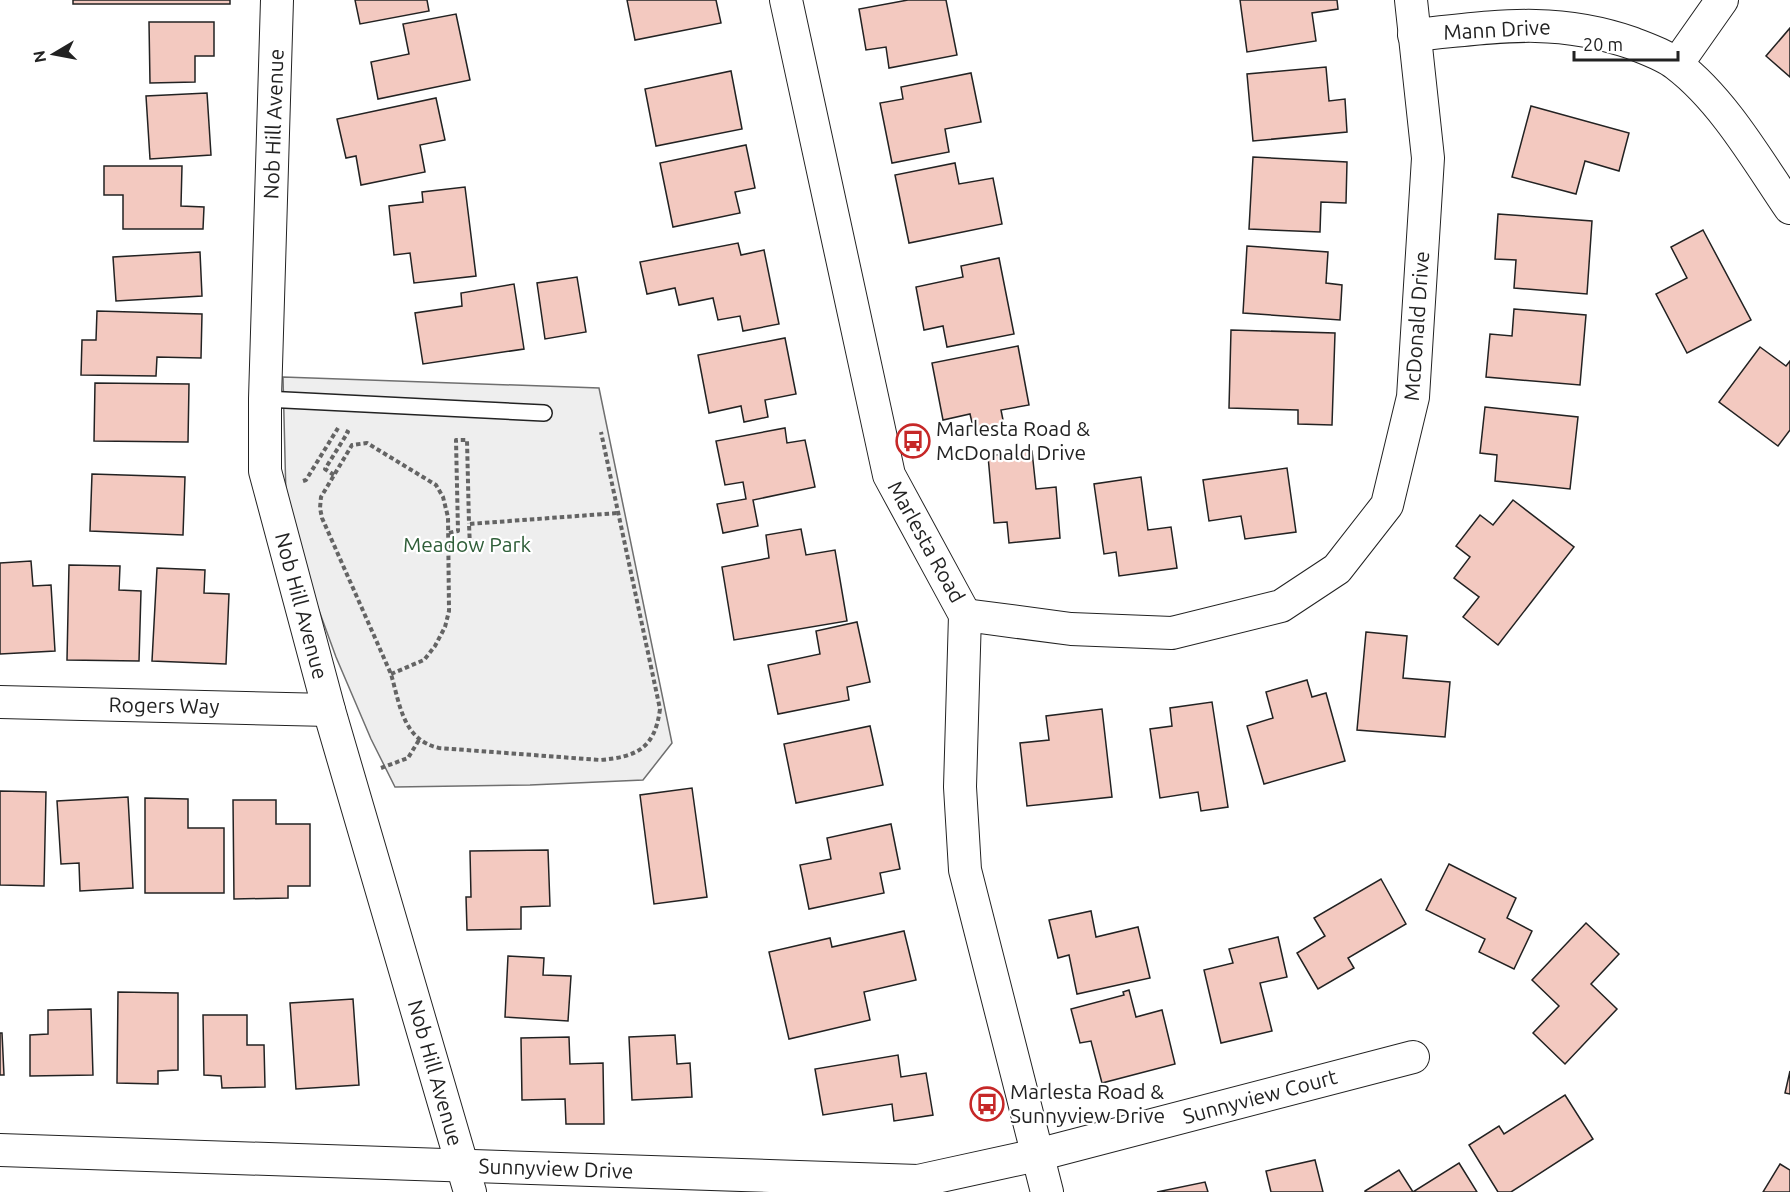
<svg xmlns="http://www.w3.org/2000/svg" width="1790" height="1192" viewBox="0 0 1790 1192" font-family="Ubuntu,sans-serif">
  <rect width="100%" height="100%" fill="#fff"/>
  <polygon fill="#eee" stroke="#6f6f6f" stroke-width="1.5" points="283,377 599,388 672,743 643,780 530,785 395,787 371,739 336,657 294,542 286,497"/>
  <g fill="#f3c9c0" stroke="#222" stroke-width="1.5">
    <rect x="73" y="0" width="157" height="4"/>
    <polygon points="355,0 427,0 429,11 360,24"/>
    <polygon points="627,0 716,0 721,23 635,40"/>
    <polygon points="908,0 946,0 957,55 889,68 886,47 866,50 859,9"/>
    <polygon points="1240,0 1337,0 1338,9 1312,13 1316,41 1247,52"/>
    <polygon points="456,14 470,80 378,99 371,62 409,54 403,24"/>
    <polygon points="149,22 214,22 214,56 195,56 195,82 150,83"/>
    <polygon points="1790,28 1790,77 1766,56"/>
    <polygon points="1326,67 1329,101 1345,99 1347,132 1253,141 1247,74"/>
    <polygon points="731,71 742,129 656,146 645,89"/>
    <polygon points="971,73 981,122 945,129 949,152 892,163 880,103 903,99 901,87"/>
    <polygon points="207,93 211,155 150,159 146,96"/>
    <polygon points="436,98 445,140 420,145 425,172 361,185 356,156 346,158 337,119"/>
    <polygon points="1531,106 1629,133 1619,171 1585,161 1576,194 1512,177"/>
    <polygon points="746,145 755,188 735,192 740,213 673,227 660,163"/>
    <polygon points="1253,157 1347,162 1346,203 1321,202 1320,232 1249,229"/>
    <polygon points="955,163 959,184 993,178 1002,224 909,243 895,175"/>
    <polygon points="104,166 182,166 181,206 204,207 203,229 123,229 123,195 104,195"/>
    <polygon points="465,187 476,276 414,283 410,253 394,255 389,206 423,202 422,192"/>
    <polygon points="1498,214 1592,221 1587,294 1514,288 1516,260 1495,259"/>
    <polygon points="1703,230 1751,320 1687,353 1656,294 1687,278 1671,247"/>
    <polygon points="738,243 741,255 764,250 779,324 743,331 740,316 718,320 713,298 679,305 675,288 647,294 640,262"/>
    <polygon points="1247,246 1328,252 1326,283 1342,285 1340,320 1243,313"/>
    <polygon points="200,252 202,296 116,301 113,257"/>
    <polygon points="999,258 1014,334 947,347 943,326 924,330 916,287 963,277 961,266"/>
    <polygon points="577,277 586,332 545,339 537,283"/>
    <polygon points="514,284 524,349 423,364 415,313 462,306 461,293"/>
    <polygon points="1514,309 1586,315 1580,385 1486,377 1490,334 1512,336"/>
    <polygon points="97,311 202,314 201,358 157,357 156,376 81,375 82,340 96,340"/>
    <polygon points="1231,330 1335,333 1332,425 1298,424 1298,410 1229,408"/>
    <polygon points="785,338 796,394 765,400 768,417 744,422 741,406 709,413 698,355"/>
    <polygon points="1018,346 1029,405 1001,410 1004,425 974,431 970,414 943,420 932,363"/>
    <polygon points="1760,347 1786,366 1790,361 1790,430 1778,446 1719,402"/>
    <polygon points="95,383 189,384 188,442 94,441"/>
    <polygon points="1485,407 1578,417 1570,489 1495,481 1497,455 1480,453"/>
    <polygon points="785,428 787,443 805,440 815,487 753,500 758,526 723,533 717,504 746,499 743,482 725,485 716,441"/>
    <polygon points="1032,451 1036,489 1056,487 1060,538 1009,543 1007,522 994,523 988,456"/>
    <polygon points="1287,468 1296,532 1245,539 1241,516 1209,521 1203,480"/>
    <polygon points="92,474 185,477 183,535 90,531"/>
    <polygon points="1141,477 1148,530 1171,527 1177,568 1119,576 1116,552 1104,554 1094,484"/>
    <polygon points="1513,500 1574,547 1498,645 1463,617 1479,597 1454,578 1470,557 1456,546 1480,515 1493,525"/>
    <polygon points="801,529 806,555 835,550 847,621 734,640 722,567 769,558 766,535"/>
    <polygon points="31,561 33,586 51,585 55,651 0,654 0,563"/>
    <polygon points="69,565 120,566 119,590 141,591 139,661 67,660"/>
    <polygon points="157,568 205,570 204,593 229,594 226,664 152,661"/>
    <polygon points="857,622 870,682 847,687 849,700 778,714 768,665 820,654 816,631"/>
    <polygon points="1366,632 1407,636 1403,678 1450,682 1445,737 1357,730"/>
    <polygon points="1307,680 1312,697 1326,693 1345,761 1264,784 1247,726 1273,718 1266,692"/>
    <polygon points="1212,702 1228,807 1201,811 1198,792 1160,798 1150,729 1172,726 1170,708"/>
    <polygon points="1102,709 1112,797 1027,806 1020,743 1049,740 1046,716"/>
    <polygon points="870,726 883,785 796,803 784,744"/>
    <polygon points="692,788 707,897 654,904 640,795"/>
    <polygon points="0,791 46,792 44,886 0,885"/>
    <polygon points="128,797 133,888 80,891 79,863 61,864 57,801"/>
    <polygon points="145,798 188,799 188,828 224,828 224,893 145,893"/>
    <polygon points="233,800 276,800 276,824 310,824 310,886 288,886 288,898 234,899"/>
    <polygon points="891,824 900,869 880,873 884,893 809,909 800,865 831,859 827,838"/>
    <polygon points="548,850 550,906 521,907 521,929 467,930 466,897 471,897 470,851"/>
    <polygon points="1449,864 1516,898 1507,918 1532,931 1514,969 1479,952 1485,939 1426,910"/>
    <polygon points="1381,879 1406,924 1348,958 1354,968 1318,989 1297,953 1325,936 1314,918"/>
    <polygon points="1091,911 1096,937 1138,927 1150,978 1077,994 1069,955 1058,958 1049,920"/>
    <polygon points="1586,923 1619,954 1591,984 1617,1009 1565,1064 1533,1033 1559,1006 1532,980"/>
    <polygon points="904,931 916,980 864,992 870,1020 789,1039 769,952 830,938 832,947"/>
    <polygon points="1278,937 1287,977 1260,983 1272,1031 1221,1043 1204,970 1233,963 1229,949"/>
    <polygon points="508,956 544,958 543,975 571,976 568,1021 505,1017"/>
    <polygon points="1129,990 1136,1017 1162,1010 1175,1064 1102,1083 1091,1041 1080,1043 1071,1009 1124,995 1123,992"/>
    <polygon points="118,992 178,993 178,1070 158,1071 158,1084 117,1083"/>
    <polygon points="353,999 359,1085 296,1089 290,1003"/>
    <polygon points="91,1009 93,1075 30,1076 30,1035 48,1034 48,1010"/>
    <polygon points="203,1015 247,1015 247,1045 264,1045 265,1087 222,1088 221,1076 204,1075"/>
    <polygon points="0,1033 2,1033 4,1075 0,1075"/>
    <polygon points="675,1035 677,1064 690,1063 692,1097 632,1100 629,1037"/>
    <polygon points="569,1037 570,1064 603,1063 604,1124 566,1124 565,1099 522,1100 521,1038"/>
    <polygon points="898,1055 901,1077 926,1073 933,1115 894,1121 892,1104 823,1115 815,1069"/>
    <polygon points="1790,1071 1790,1094 1785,1093"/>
    <polygon points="1565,1095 1593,1139 1511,1192 1498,1192 1469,1145 1499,1126 1504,1134"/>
    <polygon points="1315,1160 1323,1192 1271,1192 1266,1171"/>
    <polygon points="1459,1163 1477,1192 1365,1192 1365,1191 1399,1170 1413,1192"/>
    <polygon points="1780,1164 1790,1170 1790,1192 1763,1192"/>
    <polygon points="1205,1182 1208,1192 1157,1192"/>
  </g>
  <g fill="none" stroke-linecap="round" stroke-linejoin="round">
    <g stroke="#222" stroke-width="18">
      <polyline id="service" points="265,399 544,413"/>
    </g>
    <g stroke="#222" stroke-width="34">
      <g id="minor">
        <polyline points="277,0 265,399 265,471 329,710 470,1192"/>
        <polyline points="786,0 889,475 965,615 960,787 965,870 1047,1192"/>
        <path d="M 1414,35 C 1494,27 1554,16 1632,43 C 1647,49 1665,55 1677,65 C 1723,100 1758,161 1790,208"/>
        <polyline points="1677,64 1722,0"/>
        <polyline points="965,615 1071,629 1172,633 1281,606 1337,569 1387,505 1413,397 1428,158 1411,0"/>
        <polyline points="0,702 329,710"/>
        <polyline points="0,1150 918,1181 1037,1155 1413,1057"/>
      </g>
    </g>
    <g stroke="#646464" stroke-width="4" stroke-dasharray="4.5 3" stroke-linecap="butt">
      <polyline points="334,475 325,469 348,432 344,430"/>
      <polyline points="303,481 306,480 338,428"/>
      <polyline points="449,533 458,531 456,440 467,440 469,524"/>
      <polyline points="449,547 470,547 469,524 618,513"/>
      <path d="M 391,674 L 424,660 L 435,646 L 445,627 L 449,611 L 448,517 L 443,497 L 436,485 L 367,443 L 352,445 L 321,497 L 320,508 L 322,518 L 391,674 C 400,705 403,740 439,748 L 600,760 C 637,757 655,748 660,709 L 601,432"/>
      <polyline points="381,768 408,758 419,740"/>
    </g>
    <use href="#service" stroke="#fff" stroke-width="15"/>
    <use href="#minor" stroke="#fff" stroke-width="32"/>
  </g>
  <defs>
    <g id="bus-ring" transform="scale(1.725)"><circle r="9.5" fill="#fff" stroke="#c62828" stroke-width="1.5"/><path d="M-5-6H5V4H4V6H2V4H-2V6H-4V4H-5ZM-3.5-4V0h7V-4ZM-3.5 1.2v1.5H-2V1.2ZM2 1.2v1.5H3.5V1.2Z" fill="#c62828"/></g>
  </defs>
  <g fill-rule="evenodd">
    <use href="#bus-ring" x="913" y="441"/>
    <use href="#bus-ring" x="987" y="1104"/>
  </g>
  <g text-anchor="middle" stroke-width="4.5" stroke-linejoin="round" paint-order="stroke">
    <g font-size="21" fill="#222" stroke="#fff">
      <text transform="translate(1497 30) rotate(-3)" y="7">Mann Drive</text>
      <text transform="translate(274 124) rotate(-88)" y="7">Nob Hill Avenue</text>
      <text transform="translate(1417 326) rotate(-86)" y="7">McDonald Drive</text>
      <text transform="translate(926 542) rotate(61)" y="7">Marlesta Road</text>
      <text transform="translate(301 606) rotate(75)" y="7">Nob Hill Avenue</text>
      <text transform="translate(164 706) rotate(1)" y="7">Rogers Way</text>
      <text transform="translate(435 1073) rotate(74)" y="7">Nob Hill Avenue</text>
      <text transform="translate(1260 1097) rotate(-15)" y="7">Sunnyview Court</text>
      <text transform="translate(556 1169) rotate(2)" y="7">Sunnyview Drive</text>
    </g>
    <g font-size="21" fill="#222" stroke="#fff" text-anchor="start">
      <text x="936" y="436">Marlesta Road &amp;<tspan x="936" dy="24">McDonald Drive</tspan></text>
      <text x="1010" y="1099">Marlesta Road &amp;<tspan x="1010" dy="24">Sunnyview Drive</tspan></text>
    </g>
    <g font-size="21" fill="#2f5e38" stroke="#fff">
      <text x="467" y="552">Meadow Park</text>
    </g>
  </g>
  <g transform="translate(54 54) rotate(260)" stroke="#ffffff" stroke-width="4.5" paint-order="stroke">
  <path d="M0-4.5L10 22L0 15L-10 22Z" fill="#222222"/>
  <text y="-9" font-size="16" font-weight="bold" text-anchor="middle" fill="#222222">N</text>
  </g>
  <path d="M1574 51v9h104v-9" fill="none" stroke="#222222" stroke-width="3"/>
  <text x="1583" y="51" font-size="18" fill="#222222" stroke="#ffffff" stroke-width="4.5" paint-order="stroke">20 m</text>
</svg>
